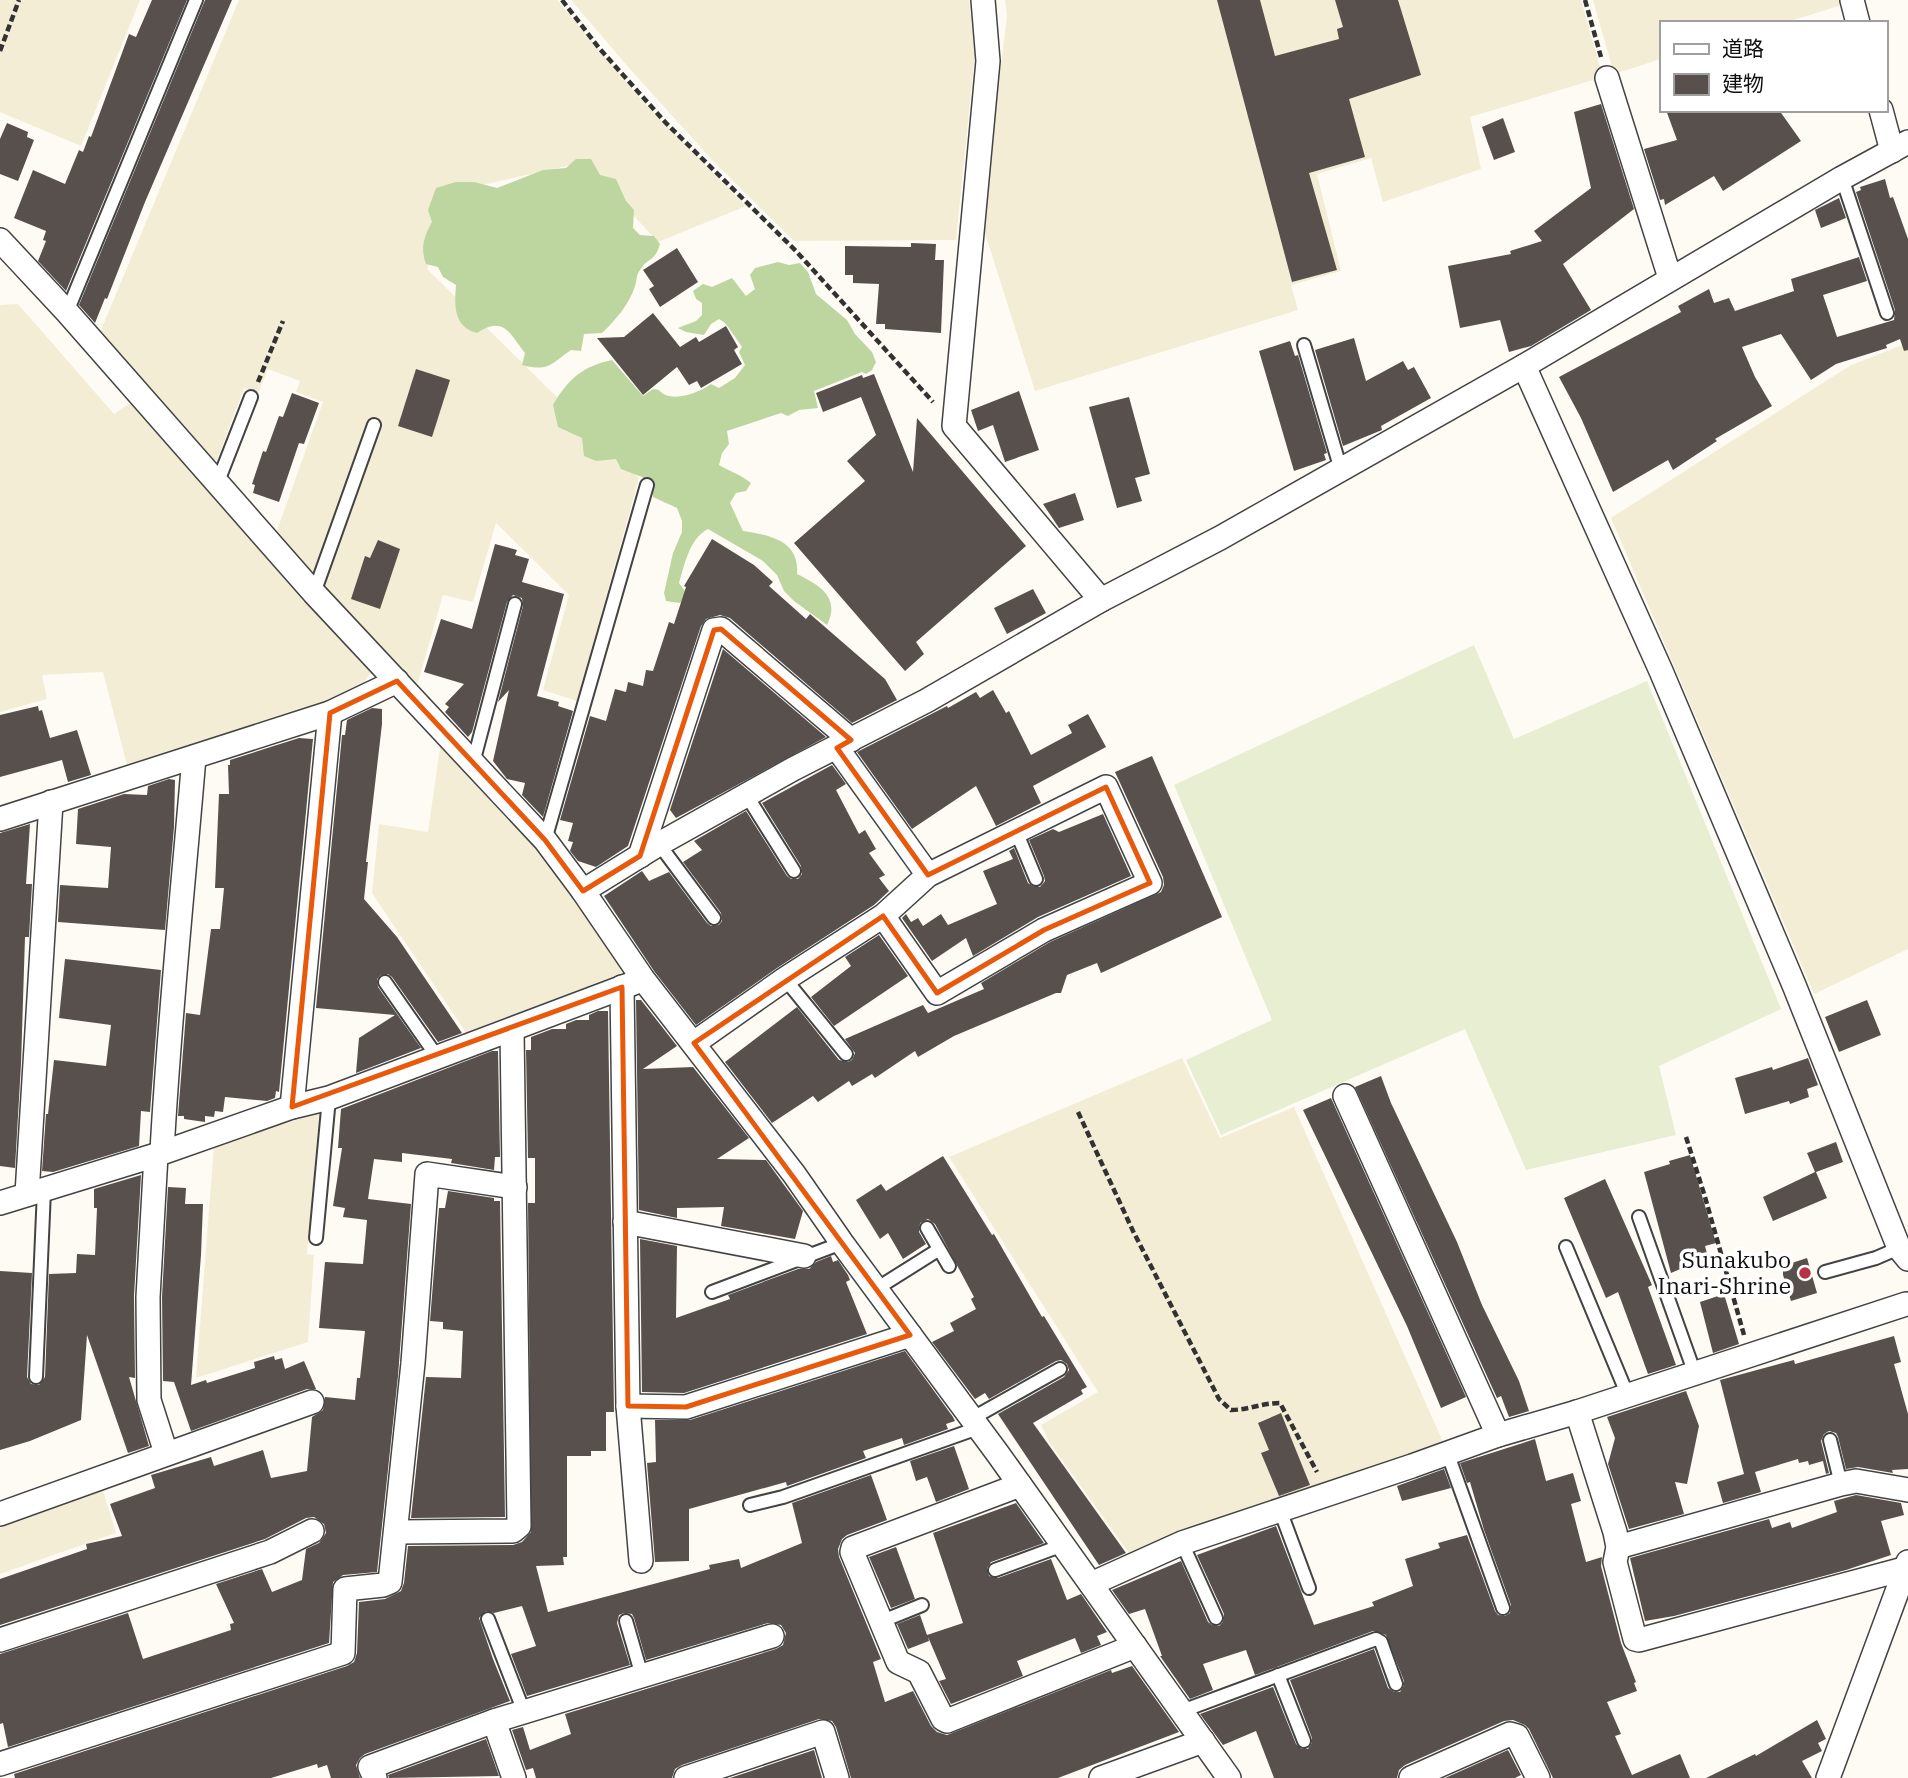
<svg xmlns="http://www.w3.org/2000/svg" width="1908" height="1778" viewBox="0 0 1908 1778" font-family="'IBM Plex Serif','Noto Sans JP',serif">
  <rect width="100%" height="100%" fill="#fefbf4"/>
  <g fill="#f3edd5">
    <polygon points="0,0 140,0 81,146 0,112"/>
    <polygon points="239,0 557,0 645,104 746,206 658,242 584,162 456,191 427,269 639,478 577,701 543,690 569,595 496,523 473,602 443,595 416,689 275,536 323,402 296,392 300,381 268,369 258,393 244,388 217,460 205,458 98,337"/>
    <polygon points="571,0 969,0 975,53 956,240 794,241 715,163 629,68"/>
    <polygon points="1005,0 1581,0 1603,77 1470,117 1481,169 1383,202 1371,158 1317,174 1341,271 1291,285 1298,310 1035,391 985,233 993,132 1007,16"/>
    <polygon points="1593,0 1841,0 1842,5 1784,23 1661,23 1661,59 1614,74"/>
    <polygon points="18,304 114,414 134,400 374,668 357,693 128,769 103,672 42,675 47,699 0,712 0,305"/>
    <polygon points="1908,343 1908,949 1814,994 1611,518 1851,365"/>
    <polygon points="441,741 535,840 627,966 624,979 469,1037 372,893 379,824 428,832"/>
    <polygon points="1182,1058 1220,1138 1294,1107 1444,1444 1131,1556 1049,1442 1041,1425 1098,1392 949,1157"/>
    <polygon points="319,1113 307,1254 314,1255 308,1342 196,1378 214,1145"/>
    <polygon points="103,1491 116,1533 0,1574 0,1528"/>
  </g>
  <g fill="#bdd6a0">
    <path d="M 576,159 L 591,159 L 600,175 L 616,179 L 626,201 L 634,210 L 633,228 L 640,235 L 654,236 L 660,244 C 655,262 648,257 640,270 C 636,275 637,280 635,286 C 630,303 615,321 602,333 L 584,334 L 581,351 L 571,350 C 550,364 550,372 522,365 L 525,353 C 510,334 504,315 477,333 C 454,327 454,306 456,285 L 443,277 L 438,267 L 426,264 C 420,249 424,236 432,222 L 428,210 L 436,188 L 456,182 L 474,182 L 497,188 L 543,170 L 566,168 Z"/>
    <path d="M 778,262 L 789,265 L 800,263 L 808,272 L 816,294 L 847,320 L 855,334 L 872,352 L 876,362 L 872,370 L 866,374 L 862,372 L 814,391 L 818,408 L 799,410 L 788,416 L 781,413 L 727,431 L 729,444 L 722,453 L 719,465 C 731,472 740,474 751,483 L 746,491 L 736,493 L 730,503 L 743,531 C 769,535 800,540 797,574 C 819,585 841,597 827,625 L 794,601 L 784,591 L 777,575 L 763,561 L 708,529 C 689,539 685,564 679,583 L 685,591 L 685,599 L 680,603 L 666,601 L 664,593 L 673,553 L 682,532 L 682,521 L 677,508 L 653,497 L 652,486 L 642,477 L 621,469 L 616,459 L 596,461 L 584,456 L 582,438 L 558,427 L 553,405 C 568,379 583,366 612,360 L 643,396 L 653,389 L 659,390 C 670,404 699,393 711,384 L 719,388 L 735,378 L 745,365 L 739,352 L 742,347 L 726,324 L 719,319 L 711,324 L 704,335 L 686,332 L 678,328 L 696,321 L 702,315 L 702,303 L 696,299 L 693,291 L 703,284 L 712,287 L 732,278 L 746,296 L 755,289 L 750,275 L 755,268 Z"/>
  </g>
  <polygon fill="#e7eed1" points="1474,645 1514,739 1647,681 1781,1009 1659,1066 1676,1135 1526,1170 1465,1029 1221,1135 1186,1060 1272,1020 1174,785"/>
  <g fill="#58504d">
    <polygon points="152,0 187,0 66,291 38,261 46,241 43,240 46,231 14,218 33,170 65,184 79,150 83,152 89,136 91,137 129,34 136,37"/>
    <polygon points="205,0 232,0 145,202 107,299 105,298 95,323 79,305"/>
    <polygon points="1217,0 1260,0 1275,56 1339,39 1337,29 1343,27 1335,0 1398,0 1421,75 1349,99 1365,157 1309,173 1337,270 1292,282"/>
    <polygon points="1601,104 1634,209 1563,264 1591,310 1531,346 1509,352 1500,320 1460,328 1448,266 1511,254 1510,251 1542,241 1534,231 1591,188 1574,112"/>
    <polygon points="1666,110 1779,110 1801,141 1723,191 1714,176 1665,205 1664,199 1660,200 1644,149 1677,140"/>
    <polygon points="1503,118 1515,152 1494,160 1482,127"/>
    <polygon points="7,123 28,132 27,137 34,140 18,181 0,174 0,139"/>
    <polygon points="1885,179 1890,198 1893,197 1908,239 1908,350 1904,351 1900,339 1886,345 1887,348 1836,364 1811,380 1781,334 1742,347 1755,377 1772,406 1715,439 1717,441 1673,470 1668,460 1613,492 1581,418 1559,377 1681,312 1678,306 1709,289 1714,303 1729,298 1735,311 1794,291 1791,279 1859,257 1867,281 1823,295 1837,337 1894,320 1895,310 1856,192 1861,190 1860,187"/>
    <polygon points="1839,198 1846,218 1821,228 1815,210"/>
    <polygon points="911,243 936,244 935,260 944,260 941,333 885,329 885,324 876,324 879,284 853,283 853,275 845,275 845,246 911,247"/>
    <polygon points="677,248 698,282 660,307 649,289 654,286 643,270"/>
    <polygon points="653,313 680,347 696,337 699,342 726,326 738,347 734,350 742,364 701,388 697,381 689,385 677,367 643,395 597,338 624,337"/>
    <polygon points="1354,338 1366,381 1403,361 1408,370 1414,367 1431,398 1381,426 1382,430 1343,446 1315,350"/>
    <polygon points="1290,341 1295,356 1298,355 1327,453 1324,454 1326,460 1294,471 1259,351"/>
    <polygon points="416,369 450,380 432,437 398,426"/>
    <polygon points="874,374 913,472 917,418 1026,546 916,642 924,654 905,671 794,543 865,481 847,461 876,435 861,397 823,412 816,393 862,375 863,378"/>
    <polygon points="1019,391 1039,450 1005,462 993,425 978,431 971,410"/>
    <polygon points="292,393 319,403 304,444 299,443 279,502 253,493 255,485 252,484 263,451 266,452 279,416 283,417"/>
    <polygon points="1129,397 1150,474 1135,478 1142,501 1117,508 1089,407"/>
    <polygon points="1075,493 1084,520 1059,528 1043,504"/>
    <polygon points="712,539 754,565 773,582 769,586 806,619 810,614 885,679 897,700 852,723 730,618 720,615 706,619 701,626 628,846 596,867 578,861 570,851 573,842 568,841 573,823 560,820 590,716 606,721 615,689 626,692 628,682 643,686 646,670 653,671 669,622 674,624 686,587 684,586"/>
    <polygon points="378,540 400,549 380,609 351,599 365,556 370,558"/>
    <polygon points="495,544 517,550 515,555 529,559 522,582 564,594 537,696 559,702 558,706 573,711 543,817 522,795 525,783 507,779 493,761 509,690 498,702 523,606 522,598 513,595 507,602 472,732 468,737 445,712 449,707 445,704 464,684 424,672 441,619 472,629"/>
    <polygon points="1033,589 1046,613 1007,634 994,608"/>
    <polygon points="723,649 826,737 676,818 670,810"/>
    <polygon points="993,690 1006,713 1009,711 1031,755 1072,733 1068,725 1088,714 1106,747 1033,786 1041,803 996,826 976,786 912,829 857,752 947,706 948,708 976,692 980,698"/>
    <polygon points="38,706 39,711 42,710 50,738 77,730 91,775 68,782 62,760 0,777 0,715"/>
    <polygon points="372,708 382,709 382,724 366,862 368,862 364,899 397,937 462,1033 438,1042 392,977 388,974 381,975 377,979 378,987 421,1048 356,1073 359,1038 395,1015 316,1008 342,735 345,735 347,720"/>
    <polygon points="299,738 313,739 279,1092 276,1091 275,1098 267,1101 225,1097 223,1112 215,1111 214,1117 205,1116 205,1122 184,1119 184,1116 178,1116 186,1013 200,1015 211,929 220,929 224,888 215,888 219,794 229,794 228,765 230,765 230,760"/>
    <polygon points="1152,756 1222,917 1101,973 1097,963 1067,975 1061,993 1056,993 954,1036 918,1057 915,1051 875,1078 872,1074 852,1086 849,1081 818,1102 813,1096 772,1123 725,1062 797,1007 839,1060 848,1062 852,1060 855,1053 845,1039 923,1005 928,1013 984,989 981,983 1050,942 1161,892 1164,885 1163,877 1115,772"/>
    <polygon points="832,765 846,784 836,790 859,834 865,830 876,849 869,853 885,875 879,878 889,891 874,905 777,968 696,1025 654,971 604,896 642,871 649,881 669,872 707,923 711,926 719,925 722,921 721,913 683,862 702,850 694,841 746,811 787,876 791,879 798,879 802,874 801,866 762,803"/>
    <polygon points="169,779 175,780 174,827 165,930 58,922 60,885 108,888 111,847 76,844 78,809 124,794 147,795 148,786"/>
    <polygon points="1103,814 1131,876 1038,917 973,956 966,938 932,961 902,918 906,914 911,922 918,918 923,926 941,914 948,925 997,904 983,871 1013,859 1009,851 1014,848 1028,883 1034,887 1040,887 1045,881 1044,876 1029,840 1053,829 1059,832"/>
    <polygon points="30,824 26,884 32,884 29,937 25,937 21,1064 15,1168 0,1166 0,833"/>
    <polygon points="879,935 908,976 834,1026 811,997 851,966 845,957"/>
    <polygon points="65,959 161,970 150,1112 141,1111 139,1146 53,1172 42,1171 46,1114 48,1114 54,1060 106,1066 111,1025 59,1018"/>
    <polygon points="636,1000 641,1000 677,1046 643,1069 693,1067 749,1138 717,1159 766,1160 803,1211 795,1239 721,1226 724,1207 677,1208 677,1218 639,1210"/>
    <polygon points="1867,1000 1881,1035 1839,1052 1825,1017"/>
    <polygon points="598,1011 608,1011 614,1412 606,1412 606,1451 591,1451 591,1456 567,1456 567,1557 563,1557 564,1565 536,1566 548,1612 710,1569 709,1565 739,1559 741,1568 802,1543 792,1503 871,1475 887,1520 847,1535 842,1539 838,1549 839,1557 881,1659 873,1662 885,1702 913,1691 931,1726 937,1732 947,1735 1111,1670 1112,1673 1132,1666 1179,1732 1058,1778 851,1778 836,1727 832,1721 819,1719 682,1765 675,1769 672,1778 536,1778 533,1768 526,1770 512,1730 523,1727 530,1750 571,1734 565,1714 776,1649 783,1645 786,1633 781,1625 768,1623 646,1660 634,1618 632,1614 624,1613 619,1615 617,1623 630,1665 527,1696 511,1654 536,1646 522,1606 494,1613 486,1611 479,1618 493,1659 510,1701 365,1754 360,1758 356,1765 360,1778 331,1778 327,1765 318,1768 317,1764 271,1778 15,1778 14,1774 347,1666 354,1662 357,1653 359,1602 385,1599 401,1591 404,1583 408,1546 513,1545 522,1542 531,1532 528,1203 535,1203 535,1158 528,1158 526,1050 531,1050 531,1037 552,1029 566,1029 566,1024 576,1020 589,1020 589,1015"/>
    <polygon points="492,1051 498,1051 500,1157 495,1157 494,1170 451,1163 452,1159 402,1153 402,1162 374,1159 368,1199 411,1204 398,1376 377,1572 343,1575 333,1582 329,1643 8,1747 3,1723 0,1724 0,1654 128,1613 143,1659 231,1630 230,1624 234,1623 216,1584 262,1569 272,1592 302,1580 306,1549 319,1543 326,1533 324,1524 314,1517 306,1518 265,1539 0,1625 0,1579 87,1549 86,1544 122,1536 110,1504 155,1488 151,1475 211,1457 214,1466 263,1450 271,1478 307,1471 312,1417 323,1410 325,1397 355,1400 357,1378 360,1378 365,1331 319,1328 325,1262 363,1264 367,1220 343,1217 345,1208 333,1206 342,1148 338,1148 341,1109"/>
    <polygon points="1808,1058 1818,1085 1807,1089 1809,1097 1790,1104 1789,1101 1745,1114 1735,1078 1772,1067 1773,1070"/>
    <polygon points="1381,1076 1391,1103 1457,1242 1482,1305 1519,1381 1529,1411 1509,1417 1501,1396 1497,1398 1355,1087"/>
    <polygon points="1331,1098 1466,1397 1441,1408 1407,1326 1303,1110"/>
    <polygon points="1836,1142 1843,1162 1816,1172 1827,1198 1773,1221 1763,1197 1815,1172 1807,1153"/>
    <polygon points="1690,1155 1716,1243 1705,1246 1708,1257 1671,1273 1644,1172 1670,1164 1669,1161"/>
    <polygon points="943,1156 992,1235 994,1234 1042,1317 1044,1316 1087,1387 1081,1390 1083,1394 1033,1423 1126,1553 1099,1565 998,1414 1064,1377 1069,1370 1067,1364 1061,1360 1056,1361 989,1399 985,1393 975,1399 932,1342 954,1331 950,1323 976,1309 971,1299 974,1297 935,1224 928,1219 920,1223 919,1232 926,1244 903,1259 888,1233 880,1239 856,1200 881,1184 886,1191"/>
    <polygon points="141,1175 134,1296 135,1378 129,1377 149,1446 128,1453 87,1335 81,1420 30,1441 0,1450 0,1271 32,1273 27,1377 31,1384 39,1385 45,1377 49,1274 76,1273 77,1254 95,1255 97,1208 94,1208 94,1189"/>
    <polygon points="1605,1179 1652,1285 1648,1287 1676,1365 1648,1374 1618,1292 1606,1298 1564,1198"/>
    <polygon points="168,1187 186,1188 185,1204 203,1204 201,1255 191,1385 206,1380 207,1383 255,1368 254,1362 274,1356 275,1360 282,1358 285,1369 304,1361 316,1389 307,1389 191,1431 174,1382 163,1381 162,1297"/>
    <polygon points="448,1191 494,1198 494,1201 500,1201 505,1517 411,1518 426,1377 461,1378 463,1331 443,1329 443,1322 430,1321 439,1208 445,1208"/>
    <polygon points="640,1239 677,1246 676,1318 730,1299 728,1295 798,1269 809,1269 816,1262 831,1256 833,1262 838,1260 848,1275 850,1280 846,1282 867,1334 684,1393 642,1392"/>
    <polygon points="1807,1258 1817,1293 1791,1301 1783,1275 1783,1266"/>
    <polygon points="1724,1294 1739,1344 1713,1353 1700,1302"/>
    <polygon points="1894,1336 1901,1362 1894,1364 1908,1414 1908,1469 1892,1470 1893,1473 1858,1467 1846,1469 1838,1437 1836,1433 1829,1431 1824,1434 1821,1441 1829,1473 1826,1474 1823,1461 1809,1465 1808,1461 1799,1463 1798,1459 1755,1472 1761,1492 1723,1503 1717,1482 1744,1474 1720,1380 1794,1360 1795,1364"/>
    <polygon points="905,1351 953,1417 955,1421 946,1424 948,1429 904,1445 902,1438 863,1451 866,1458 787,1486 786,1482 689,1509 689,1561 655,1562 647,1463 656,1462 655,1420 690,1420"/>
    <polygon points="1686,1391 1699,1426 1687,1484 1675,1482 1684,1514 1629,1529 1608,1464 1615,1438 1607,1417"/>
    <polygon points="1281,1413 1310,1485 1279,1496 1261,1453 1269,1450 1258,1423"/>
    <polygon points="1535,1439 1546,1481 1573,1473 1581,1501 1571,1504 1586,1562 1602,1557 1601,1566 1621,1643 1636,1682 1634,1683 1637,1691 1607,1702 1621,1734 1615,1736 1632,1775 1680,1754 1690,1778 1553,1778 1529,1729 1525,1725 1513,1720 1504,1721 1405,1765 1399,1770 1397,1778 1274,1778 1256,1731 1223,1745 1200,1714 1273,1687 1296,1744 1302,1749 1308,1749 1312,1743 1312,1738 1290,1680 1374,1649 1388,1688 1394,1692 1400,1692 1404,1686 1404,1681 1386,1635 1373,1631 1255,1675 1246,1650 1203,1664 1213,1690 1190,1699 1160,1656 1162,1656 1145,1609 1129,1614 1112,1590 1181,1561 1208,1622 1212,1625 1219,1626 1223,1622 1224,1614 1197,1555 1276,1526 1314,1625 1374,1606 1372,1602 1413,1586 1405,1559 1440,1548 1438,1543 1467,1535 1495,1611 1498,1615 1505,1616 1510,1613 1511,1605 1484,1530 1470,1482 1467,1483 1460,1463"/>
    <polygon points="954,1446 969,1489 936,1502 927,1477 916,1481 910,1461"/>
    <polygon points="1444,1469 1451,1488 1402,1501 1397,1486"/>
    <polygon points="1856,1495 1901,1503 1904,1515 1881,1521 1891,1555 1846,1570 1674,1616 1645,1621 1630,1558 1769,1519 1772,1528 1790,1522 1792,1528 1837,1512 1834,1501"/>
    <polygon points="1016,1503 1044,1543 991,1562 987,1568 989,1576 998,1578 1051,1559 1067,1600 1081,1594 1107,1632 1097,1636 1101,1645 1081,1653 1075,1638 1017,1661 1023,1676 951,1704 939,1681 946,1679 928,1637 929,1641 908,1649 897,1624 920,1615 927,1635 963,1623 933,1533"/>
    <polygon points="896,1547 915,1599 891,1608 869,1557"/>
    <polygon points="1817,1720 1826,1739 1818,1743 1822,1751 1802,1761 1812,1778 1706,1778 1755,1754 1756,1756"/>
    <polygon points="486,1739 499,1776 389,1778 388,1775"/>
    <polygon points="814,1750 822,1778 730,1778"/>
    <polygon points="1508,1750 1521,1775 1515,1778 1445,1778"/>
  </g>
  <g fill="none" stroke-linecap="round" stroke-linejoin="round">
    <g stroke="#434343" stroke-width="16">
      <g id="service">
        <polyline points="1842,178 1887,313"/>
        <polyline points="67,312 196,0"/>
        <polyline points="1304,345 1341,470"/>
        <polyline points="217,484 251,397"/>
        <polyline points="314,593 374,425"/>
        <polyline points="473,763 515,604"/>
        <polyline points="747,796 794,871"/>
        <polyline points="1016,831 1036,879"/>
        <polyline points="545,840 647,485"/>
        <polyline points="659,844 714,918"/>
        <polyline points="785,979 846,1054"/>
        <polyline points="385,982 438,1058"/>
        <polyline points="1639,1217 1695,1374"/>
        <polyline points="927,1228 949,1266"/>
        <polyline points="316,1238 329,1098"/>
        <polyline points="1566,1247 1628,1396"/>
        <polyline points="1825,1272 1876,1258 1899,1248"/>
        <polyline points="876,1289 938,1250"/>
        <polyline points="712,1292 842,1243"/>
        <polyline points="36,1377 44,1190"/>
        <polyline points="971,1419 1060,1369"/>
        <polyline points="1830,1440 1841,1484"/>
        <polyline points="1447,1452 1503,1608"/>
        <polyline points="750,1505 783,1497 978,1428"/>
        <polyline points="1280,1510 1309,1588"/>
        <polyline points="1182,1543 1216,1618"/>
        <polyline points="995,1570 1063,1545"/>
        <polyline points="488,1619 524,1712"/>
        <polyline points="626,1621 642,1676"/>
        <polyline points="880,1622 922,1605"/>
        <polyline points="1278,1675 1304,1741"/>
        <polyline points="1182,1711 1376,1639 1381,1642 1396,1684"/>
      </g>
    </g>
    <g stroke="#434343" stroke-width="26">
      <g id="minor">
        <polyline points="983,0 988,61 954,426 1101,600"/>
        <polyline points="1852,0 1858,23"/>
        <polyline points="1607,78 1670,278"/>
        <polyline points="1881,110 1892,151"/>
        <polyline points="0,240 67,312 314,593 545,840 583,891 643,979 794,1174 842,1243 998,1454 1229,1778"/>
        <polyline points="1524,366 1661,671 1794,985 1899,1248 1908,1259"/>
        <polyline points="837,748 928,875"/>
        <polyline points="0,819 330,713 397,681"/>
        <polyline points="640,856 714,630 721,629 851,740"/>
        <polyline points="583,891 659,844 793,769 926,701 1101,600 1220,538 1524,366 1842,178 1908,142"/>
        <polyline points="622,987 628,1406 686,1407 910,1335"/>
        <polyline points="694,1043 785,979 883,916 928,875 1106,787 1150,883 1044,930 937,993 883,916"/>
        <polyline points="1345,1096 1498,1435"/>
        <polyline points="292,1107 330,713"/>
        <path d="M 162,1152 C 169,1020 183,889 194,757"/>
        <polyline points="156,1155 148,1297 149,1400 166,1453"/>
        <polyline points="27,1194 51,802"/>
        <polyline points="0,1203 156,1155 292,1107 329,1098 634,983"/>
        <polyline points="625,1222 804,1256"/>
        <polyline points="628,1406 641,1561"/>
        <polyline points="1577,1412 1615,1532 1618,1547 1615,1562 1635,1639 1639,1640 1907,1568"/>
        <polyline points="1020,1485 853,1548 852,1552 898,1662 919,1672 943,1719 947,1721 1135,1646"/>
        <polyline points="0,1514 312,1402"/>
        <polyline points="396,1532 513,1531 519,1526 512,1030"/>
        <polyline points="1618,1547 1841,1484 1856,1481 1908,1490"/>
        <polyline points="1091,1584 1182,1543 1412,1466 1498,1435 1577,1412 1906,1304"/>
        <polyline points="0,1640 270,1552 312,1531"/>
        <polyline points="494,1721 514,1778"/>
        <polyline points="0,1764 343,1653 345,1589 383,1585 390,1582 413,1363 427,1174 515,1187"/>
        <polyline points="375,1778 370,1767 494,1721 772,1636"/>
        <polyline points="686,1778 823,1732 837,1778"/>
        <polyline points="1101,1778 1203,1741"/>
        <polyline points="1411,1778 1510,1734 1517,1736 1538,1778"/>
        <polyline points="1828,1778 1908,1562"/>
      </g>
    </g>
    <g stroke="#323232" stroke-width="4.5" stroke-dasharray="7 3.5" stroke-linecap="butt">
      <polyline points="562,0 599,48 666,123 796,251 933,402"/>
      <polyline points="1585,0 1601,57"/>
      <polyline points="0,51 19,0"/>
      <polyline points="258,382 283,321"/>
      <path d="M 1078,1112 L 1133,1231 L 1219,1399 L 1231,1410 C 1248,1410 1262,1403 1280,1403 L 1317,1472"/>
      <polyline points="1686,1137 1705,1197 1744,1335"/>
    </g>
    <use href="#service" stroke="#fff" stroke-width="12"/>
    <use href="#minor" stroke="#fff" stroke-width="23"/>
  </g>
  <path fill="none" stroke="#e8590c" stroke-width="5" stroke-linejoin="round" d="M 721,629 L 851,740 L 837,748 L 928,875 L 1106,787 L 1150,883 L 1044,930 L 937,993 L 883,916 L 694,1043 L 910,1335 L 686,1407 L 628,1406 L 622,987 L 292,1107 L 330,713 L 397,681 L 545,840 L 583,891 L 640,856 L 714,630 Z"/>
  <circle fill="#b53345" stroke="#fff" stroke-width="2.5" cx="1805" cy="1273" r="7"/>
  <g text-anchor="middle" stroke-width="7" stroke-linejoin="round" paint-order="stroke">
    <g font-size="23" fill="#101010" stroke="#fff" text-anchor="end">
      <text x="1791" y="1268">Sunakubo<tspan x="1791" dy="26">Inari-Shrine</tspan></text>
    </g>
  </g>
  <rect x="1660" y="21" width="228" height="91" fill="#ffffff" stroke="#9f9f9f" stroke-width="2"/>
  <rect x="1674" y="44" width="35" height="10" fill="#ffffff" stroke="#9f9f9f" stroke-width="2"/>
  <text x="1722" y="56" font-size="21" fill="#101010">道路</text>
  <rect x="1674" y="74" width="35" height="21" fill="#58504d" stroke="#9f9f9f" stroke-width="2"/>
  <text x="1722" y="91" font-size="21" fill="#101010">建物</text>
</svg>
